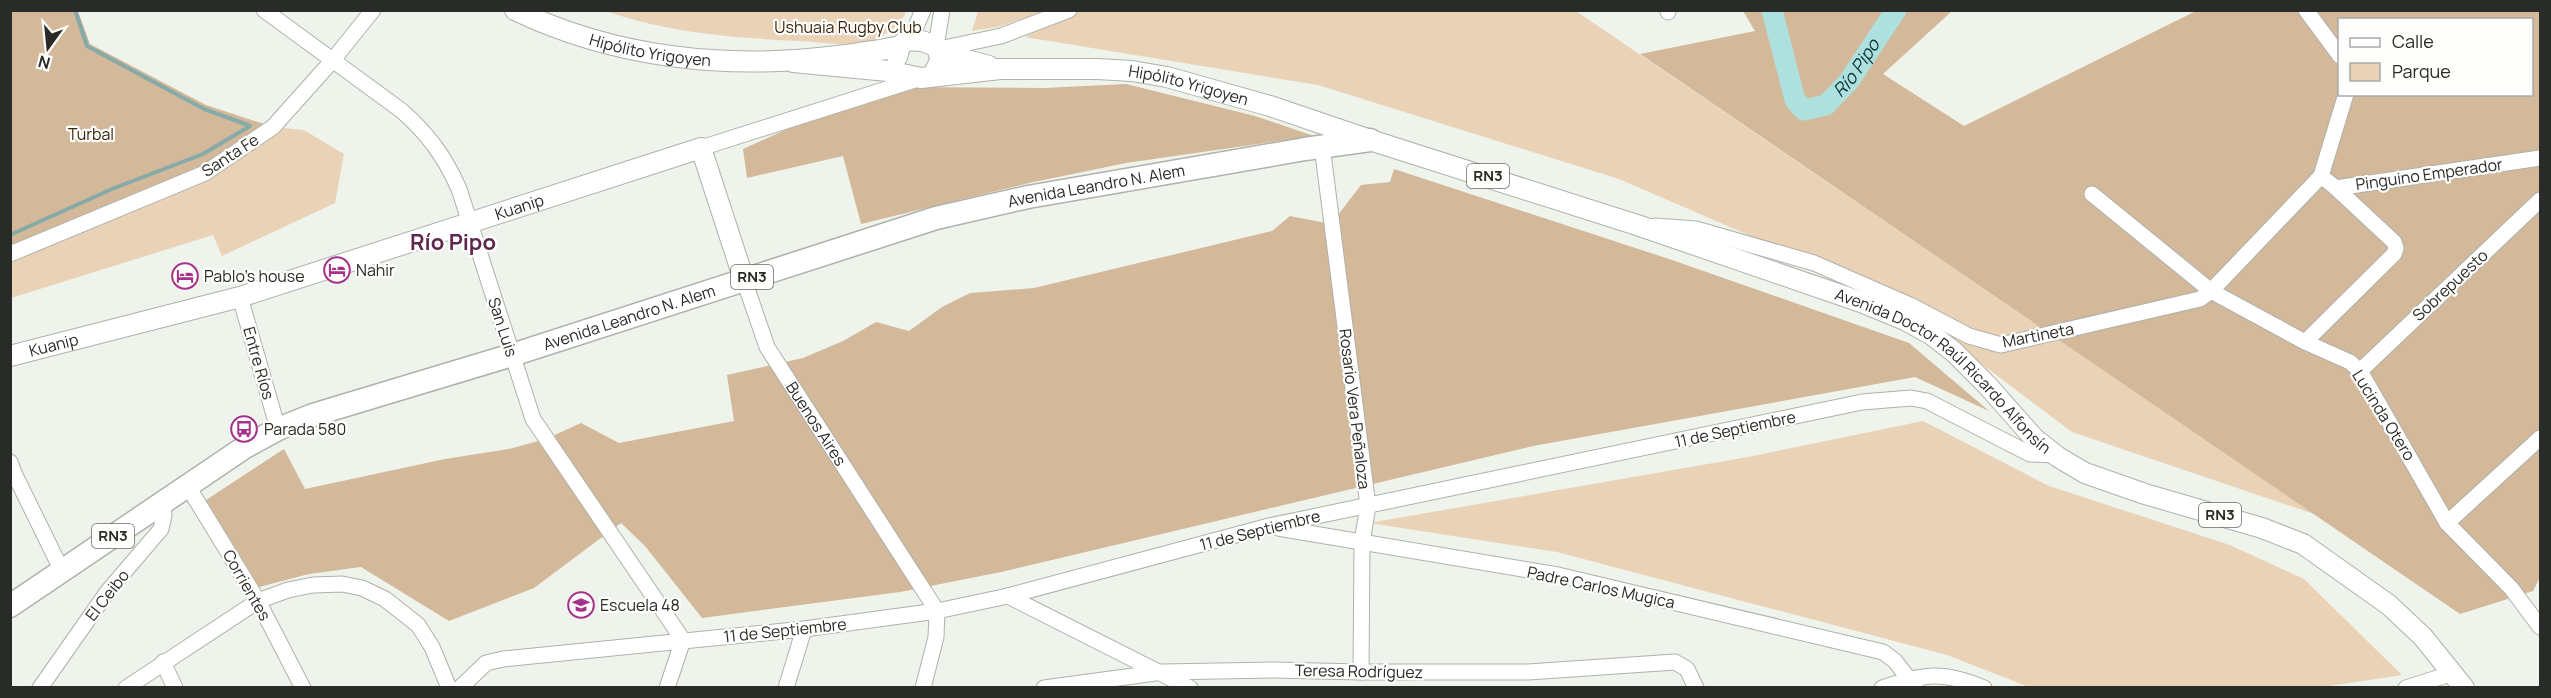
<svg xmlns="http://www.w3.org/2000/svg" width="2551" height="698" viewBox="0 0 2551 698" font-family="Manrope,sans-serif">
  <rect width="100%" height="100%" fill="#eef3eb"/>
  <g fill="#ead2b7">
    <polygon points="1074,10 1576,11 2314,514 2072,432 1894,298 1619,179 1318,85 1025,37"/>
    <path d="M 606,11 L 906,11 C 902,28 873,43 855,44 C 837,45 818,42 800,41 C 735,38 668,33 606,11 Z"/>
    <polygon points="978,11 978,10 1046,11 997,27 972,31"/>
    <polygon points="273,127 304,130 344,154 335,203 222,256 213,235 11,298 11,254"/>
    <polygon points="1923,421 2049,486 2230,545 2304,579 2402,675 2317,688 2029,687 1947,655 1557,552 1369,523 1748,457"/>
  </g>
  <g fill="#d3b899" fill-rule="evenodd">
    <polygon points="11,11 78,11 90,44 206,105 273,127 205,173 11,254"/>
    <path d="M 1743,11 L 1952,11 L 1883,74 L 1964,126 L 2196,11 L 2540,11 L 2540,577 L 2533,591 L 2460,614 L 1640,54 L 1755,31 ZM 2340,20 L 2532,20 L 2532,94 L 2340,94 Z"/>
    <polygon points="1126,84 1255,116 1314,136 1126,163 1029,183 861,224 843,156 747,178 743,149 856,98 887,87 1044,88"/>
    <polygon points="1394,169 1672,260 1909,343 1989,411 1915,377 1533,446 1001,572 900,592 702,618 645,546 621,523 534,588 449,621 361,567 309,574 259,587 206,500 284,449 305,489 445,459 509,449 546,439 581,423 619,443 734,421 727,375 803,358 843,341 876,322 909,331 942,307 970,293 1034,288 1272,231 1290,216 1331,224 1361,185 1390,182"/>
  </g>
  <g fill="none" stroke-linecap="round" stroke-linejoin="round">
    <g stroke="#86aaa7" stroke-width="4">
      <polyline points="75,10 87,46 204,109 248,125"/>
      <polyline points="10,235 112,189 203,154 250,126"/>
    </g>
    <path stroke="#aee0dd" stroke-width="21" id="s1" d="M 1772,10 L 1795,100 L 1804,110 L 1826,105 L 1849,81 L 1896,10"/>
    <g stroke="#aeb2aa" stroke-width="17">
      <g id="minor">
        <path d="M 264,10 L 402,111 C 428,134 445,157 459,189 L 533,419 L 683,640 L 667,688"/>
        <polyline points="1668,10 1668,12"/>
        <polyline points="2306,10 2340,56"/>
        <polyline points="907,40 913,34 923,10"/>
        <polyline points="936,46 942,10"/>
        <polyline points="939,49 1001,36 1069,10"/>
        <polyline points="1322,146 1368,506 1362,542 1361,672"/>
        <polyline points="701,148 921,78"/>
        <polyline points="2321,176 2336,188 2540,158"/>
        <polyline points="2092,194 2211,291 2305,342 2350,362 2360,371 2447,523 2511,588 2540,627"/>
        <polyline points="1655,226 1696,229 1814,263 1910,305 1969,336 2001,345 2200,299 2211,291 2321,176 2346,94"/>
        <polyline points="10,254 205,173 273,127 332,61 373,10"/>
        <path id="s2" d="M 744,280 L 767,347 L 937,611 L 936,637 L 923,688"/>
        <polyline points="240,297 278,429"/>
        <polyline points="2305,342 2394,254 2396,248 2394,242 2336,188"/>
        <polyline points="2360,371 2540,200"/>
        <polyline points="10,462 14,473 62,571"/>
        <polyline points="187,485 258,601 303,688"/>
        <polyline points="2447,523 2540,438"/>
        <polyline points="1278,528 1558,575 1883,652 1895,661 1916,688"/>
        <polyline points="1008,596 1190,688"/>
        <polyline points="163,662 175,688"/>
        <polyline points="40,688 108,591 161,529 164,515 163,501"/>
        <polyline points="126,688 258,601 288,590 313,585 342,584 362,588 385,599 418,625 432,647 449,688"/>
        <polyline points="460,688 486,663 503,659 804,629 937,611 1008,596 1269,526 1862,402 1911,398 1927,401 2030,454 2055,455"/>
        <polyline points="786,688 804,629"/>
        <polyline points="1044,688 1163,672 1274,670 1361,672 1528,672 1675,662 1687,669 1696,688"/>
        <path d="M 1882,688 C 1924,674 1942,670 1984,688"/>
        <polyline points="2406,688 2453,673"/>
      </g>
    </g>
    <g stroke="#aeb2aa" stroke-width="22">
      <g id="major">
        <path id="s3" d="M 515,10 C 615,58 727,70 837,56 C 858,53 880,51 900,46"/>
        <polyline points="941,53 989,66"/>
        <polyline points="897,57 900,46 907,40 922,41 936,46 941,59 933,75"/>
        <path id="s4" d="M 793,62 L 888,71 L 921,78 L 1000,69 L 1097,69 L 1132,71 L 1167,77 L 1270,106 L 1370,140 L 1637,225 L 1861,302 L 1905,320 L 1932,335 L 1954,352 L 1987,385 L 2034,438 L 2058,457 L 2085,473 L 2145,494 L 2262,528 L 2303,544 L 2389,605 L 2423,637 L 2464,688"/>
        <path id="s5" d="M 10,356 L 240,297 L 701,148 L 744,280"/>
      </g>
    </g>
    <g stroke="#aeb2aa" stroke-width="25">
      <g id="highway">
        <path id="s6" d="M 10,606 L 245,447 L 278,429 L 313,415 L 512,355 L 936,218 L 1028,197 L 1305,149 L 1370,140"/>
      </g>
    </g>
    <use href="#minor" stroke="#fff" stroke-width="15"/>
    <use href="#major" stroke="#fff" stroke-width="20"/>
    <use href="#highway" stroke="#fff" stroke-width="22"/>
  </g>
  <defs>
    <g id="hotel-ring" transform="scale(1.35)"><circle r="9.5" fill="#fefffd" stroke="#a6318a" stroke-width="1.5"/><path d="M-6-4.5h1.5V1H6V5H4.5V3h-9V5H-6ZM-4 0a1.8 1.8 0 1 1 3.6 0ZM.5 0V-2.5h3Q6-2.5 6 0Z" fill="#a6318a"/></g>
    <g id="bus-ring" transform="scale(1.35)"><circle r="9.5" fill="#fefffd" stroke="#a6318a" stroke-width="1.5"/><path d="M-5-6H5V4H4V6H2V4H-2V6H-4V4H-5ZM-3.5-4V0h7V-4ZM-3.5 1.2v1.5H-2V1.2ZM2 1.2v1.5H3.5V1.2Z" fill="#a6318a"/></g>
    <g id="school-ring" transform="scale(1.35)"><circle r="9.5" fill="#fefffd" stroke="#a6318a" stroke-width="1.5"/><path d="M0-5L7-2L0 1L-7-2ZM-4 1L0 2.5L4 1V4Q0 6-4 4Z" fill="#a6318a"/></g>
  </defs>
  <g fill-rule="evenodd">
    <use href="#hotel-ring" x="337" y="270"/>
    <use href="#hotel-ring" x="185" y="276"/>
    <use href="#bus-ring" x="244" y="429"/>
    <use href="#school-ring" x="581" y="605"/>
  </g>
  <g text-anchor="middle" stroke-width="4.5" stroke-linejoin="round" paint-order="stroke">
    <g fill="#fefffd" stroke="#696b68" stroke-width="1.5">
      <rect x="1467" y="164" width="42" height="24" rx="4.5"/>
      <rect x="731" y="265" width="42" height="24" rx="4.5"/>
      <rect x="2199" y="503" width="42" height="24" rx="4.5"/>
      <rect x="92" y="524" width="42" height="24" rx="4.5"/>
    </g>
    <g font-size="15" font-weight="bold" fill="#292b28">
      <text x="1488" y="181">RN3</text>
      <text x="752" y="282">RN3</text>
      <text x="2220" y="520">RN3</text>
      <text x="113" y="541">RN3</text>
    </g>
    <g font-size="16" fill="#39250b" stroke="#fefffd">
      <text x="848" y="33">Ushuaia Rugby Club</text>
      <text x="91" y="140">Turbal</text>
    </g>
    <g font-size="16" fill="#292b28" stroke="#fefffd">
      <text dy="6" stroke="none"><textPath href="#s3" startOffset="142">Hipólito Yrigoyen</textPath></text>
      <text dy="6" stroke="none"><textPath href="#s4" startOffset="399">Hipólito Yrigoyen</textPath></text>
      <text transform="translate(230 155) rotate(-33)" y="6">Santa Fe</text>
      <text transform="translate(2429 174) rotate(-8)" y="6">Pinguino Emperador</text>
      <text dy="6" stroke="none"><textPath href="#s6" startOffset="1176">Avenida Leandro N. Alem</textPath></text>
      <text dy="6" stroke="none"><textPath href="#s5" startOffset="531">Kuanip</textPath></text>
      <text transform="translate(2450 285) rotate(-43)" y="6">Sobrepuesto</text>
      <text dy="6" stroke="none"><textPath href="#s6" startOffset="690">Avenida Leandro N. Alem</textPath></text>
      <text transform="translate(503 327) rotate(72)" y="6">San Luis</text>
      <text transform="translate(2038 335) rotate(-11)" y="6">Martineta</text>
      <text dy="6" stroke="none"><textPath href="#s5" startOffset="45">Kuanip</textPath></text>
      <text transform="translate(259 363) rotate(74)" y="6">Entre Ríos</text>
      <text dy="6" stroke="none"><textPath href="#s4" startOffset="1214">Avenida Doctor Raúl Ricardo Alfonsín</textPath></text>
      <text transform="translate(1355 409) rotate(83)" y="6">Rosario Vera Peñaloza</text>
      <text transform="translate(2384 415) rotate(58)" y="6">Lucinda Otero</text>
      <text dy="6" stroke="none"><textPath href="#s2" startOffset="162">Buenos Aires</textPath></text>
      <text transform="translate(1735 429) rotate(-12)" y="6">11 de Septiembre</text>
      <text transform="translate(1260 530) rotate(-14)" y="6">11 de Septiembre</text>
      <text transform="translate(247 585) rotate(60)" y="6">Corrientes</text>
      <text transform="translate(1601 587) rotate(12)" y="6">Padre Carlos Mugica</text>
      <text transform="translate(107 595) rotate(-52)" y="6">El Ceibo</text>
      <text transform="translate(785 630) rotate(-6)" y="6">11 de Septiembre</text>
      <text transform="translate(1359 671) rotate(1)" y="6">Teresa Rodríguez</text>
    </g>
    <g font-size="16" fill="#292b28" stroke="#fefffd" text-anchor="start">
      <text x="356" y="276">Nahir</text>
      <text x="204" y="282">Pablo's house</text>
      <text x="264" y="435">Parada 580</text>
      <text x="600" y="611">Escuela 48</text>
    </g>
    <g font-size="18" font-style="italic" fill="#053635" stroke="#fefffd">
      <text dy="6" stroke="none"><textPath href="#s1" startOffset="177">Río Pipo</textPath></text>
    </g>
    <g font-size="22" font-weight="bold" fill="#5f2650" stroke="#fefffd">
      <text x="453" y="250">Río Pipo</text>
    </g>
  </g>
  <rect width="2551" height="698" fill="none" stroke="#292b28" stroke-width="24"/>
  <rect x="2338" y="18" width="195" height="78" fill="#fefffd" stroke="#a9aaa8" stroke-width="1.5"/>
  <rect x="2350" y="38" width="30" height="9" fill="#ffffff" stroke="#a9aaa8" stroke-width="1.5"/>
  <text x="2392" y="48" font-size="18" fill="#292b28">Calle</text>
  <rect x="2350" y="63" width="30" height="18" fill="#ead2b7" stroke="#a9aaa8" stroke-width="1.5"/>
  <text x="2392" y="78" font-size="18" fill="#292b28">Parque</text>
  <g transform="translate(48 48) rotate(195)" stroke="#fefffd" stroke-width="4.5" paint-order="stroke">
  <path d="M0-4.5L10 22L0 15L-10 22Z" fill="#292b28"/>
  <text y="-9" font-size="16" font-weight="bold" text-anchor="middle" fill="#292b28">N</text>
  </g>
</svg>
